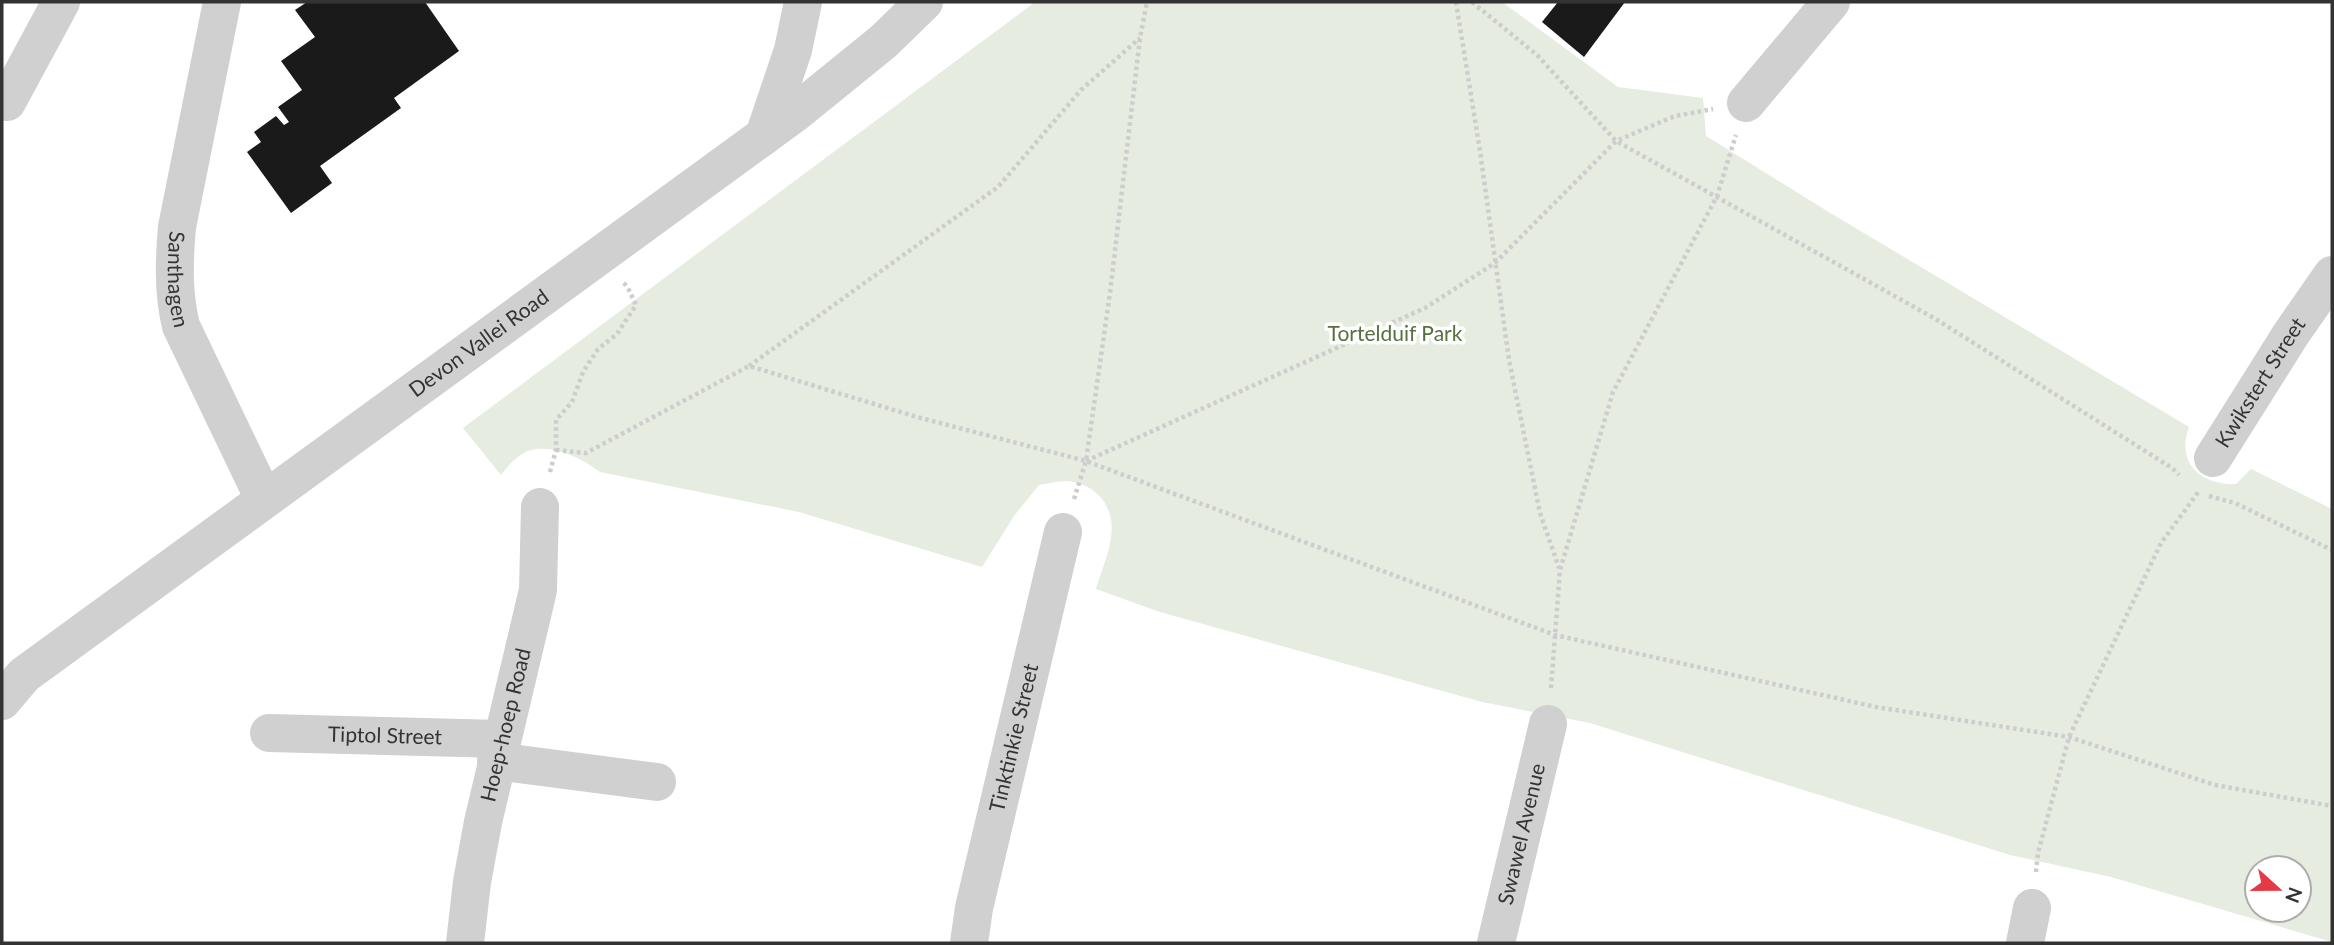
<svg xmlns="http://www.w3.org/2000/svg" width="2334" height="945" viewBox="0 0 2334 945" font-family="Lato,sans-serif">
  <rect width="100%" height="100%" fill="#fff"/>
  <path fill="#e6ecdf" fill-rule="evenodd" d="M 1035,2 L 1502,2 L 1618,87 L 1703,98 L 1706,136 L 1832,214 L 2189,427 C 2176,463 2200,485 2236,484 L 2251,469 L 2332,509 L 2332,942 L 2111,877 L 2010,855 L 1590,723 L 1482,702 L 1160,612 L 1096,589 C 1101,572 1109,554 1111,537 C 1116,507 1096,483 1066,481 C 1057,481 1047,484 1039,485 L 1014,516 L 982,567 L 799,512 L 600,472 C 584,459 553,444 531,450 C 519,453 508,466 501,475 L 463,428 ZM 2257,868 L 2299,868 L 2299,910 L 2257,910 Z"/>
  <g fill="#1a1a1a">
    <polygon points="307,2 425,2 459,51 394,98 401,108 320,166 332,183 291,213 247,152 261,142 254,132 276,116 284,125 289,122 278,107 302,90 281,61 315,37 295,10"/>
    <polygon points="1558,2 1625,2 1584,57 1542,22"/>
  </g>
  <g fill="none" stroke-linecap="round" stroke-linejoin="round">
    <g stroke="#cdcdcd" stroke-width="4.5" stroke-dasharray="3.5 3.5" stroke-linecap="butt">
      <polyline points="1456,2 1480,151 1509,360 1540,513 1559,568"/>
      <polyline points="1472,2 1537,55 1616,141 1934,318 2172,468 2179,475"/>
      <polyline points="749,366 998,187 1081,90 1140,38"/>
      <polyline points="556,450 586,453 749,366 917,417 1086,461 1555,635 1876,707 2069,737 2215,785 2332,806"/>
      <polyline points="1086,461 1425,308 1495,263 1616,141 1675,116 1713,109"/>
      <polyline points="550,472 556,450 556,420 572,402 583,372 598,349 617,334 636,305 628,288 623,282"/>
      <polyline points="2209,496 2235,503 2332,550"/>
      <polyline points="1074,499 1086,461 1110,293 1140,38 1147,2"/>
      <polyline points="1551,688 1560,570 1613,392 1717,196 1736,135"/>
      <polyline points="2036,872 2038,853 2069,737 2161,543 2199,491"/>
    </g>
    <g stroke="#d0d0d0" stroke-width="38">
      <path id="s1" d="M 222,2 L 177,227 C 174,261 173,293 181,326 L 264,499"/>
      <polyline points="7,102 61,2"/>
      <polyline points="1746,103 1831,2"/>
      <polyline points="764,136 793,50 803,2"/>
      <path id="s2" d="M 2213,458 L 2291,334 L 2332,275"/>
      <path id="s3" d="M 2,701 L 24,675 L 794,114 L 884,41 L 924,2"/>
      <path id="s4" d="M 269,733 L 501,739"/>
      <polyline points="496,761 657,782"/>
      <path id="s5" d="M 465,943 L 472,882 L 483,822 L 538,590 L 540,507"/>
      <path id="s6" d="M 969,943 L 974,908 L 1063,532"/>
      <path id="s7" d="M 1496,943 L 1548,724"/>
      <polyline points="2025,943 2032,908"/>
    </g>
  </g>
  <g text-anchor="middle" stroke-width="7" stroke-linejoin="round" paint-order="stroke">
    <g font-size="21" fill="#333" stroke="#fff">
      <text dy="7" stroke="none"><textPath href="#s1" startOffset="282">Santhagen</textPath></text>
      <text dy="7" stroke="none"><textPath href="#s3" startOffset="597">Devon Vallei Road</textPath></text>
      <text dy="7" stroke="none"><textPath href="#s2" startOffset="89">Kwikstert Street</textPath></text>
      <text dy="7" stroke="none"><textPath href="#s5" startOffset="222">Hoep-hoep Road</textPath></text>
      <text dy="7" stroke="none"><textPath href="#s4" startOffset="116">Tiptol Street</textPath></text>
      <text dy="7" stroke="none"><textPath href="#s6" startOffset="210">Tinktinkie Street</textPath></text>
      <text dy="7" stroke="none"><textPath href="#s7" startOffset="112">Swawel Avenue</textPath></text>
    </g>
    <g font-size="21" fill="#56703f" stroke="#fff">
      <text x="1395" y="341">Tortelduif Park</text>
    </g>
  </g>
  <rect width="2334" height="945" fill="none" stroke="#333333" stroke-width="7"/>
  <g transform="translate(2278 889) rotate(111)"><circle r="33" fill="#ffffff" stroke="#adadad" stroke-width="2"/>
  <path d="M0-5L12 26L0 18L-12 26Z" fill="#e63946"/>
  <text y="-10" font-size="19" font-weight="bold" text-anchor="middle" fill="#333333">N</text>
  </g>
</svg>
